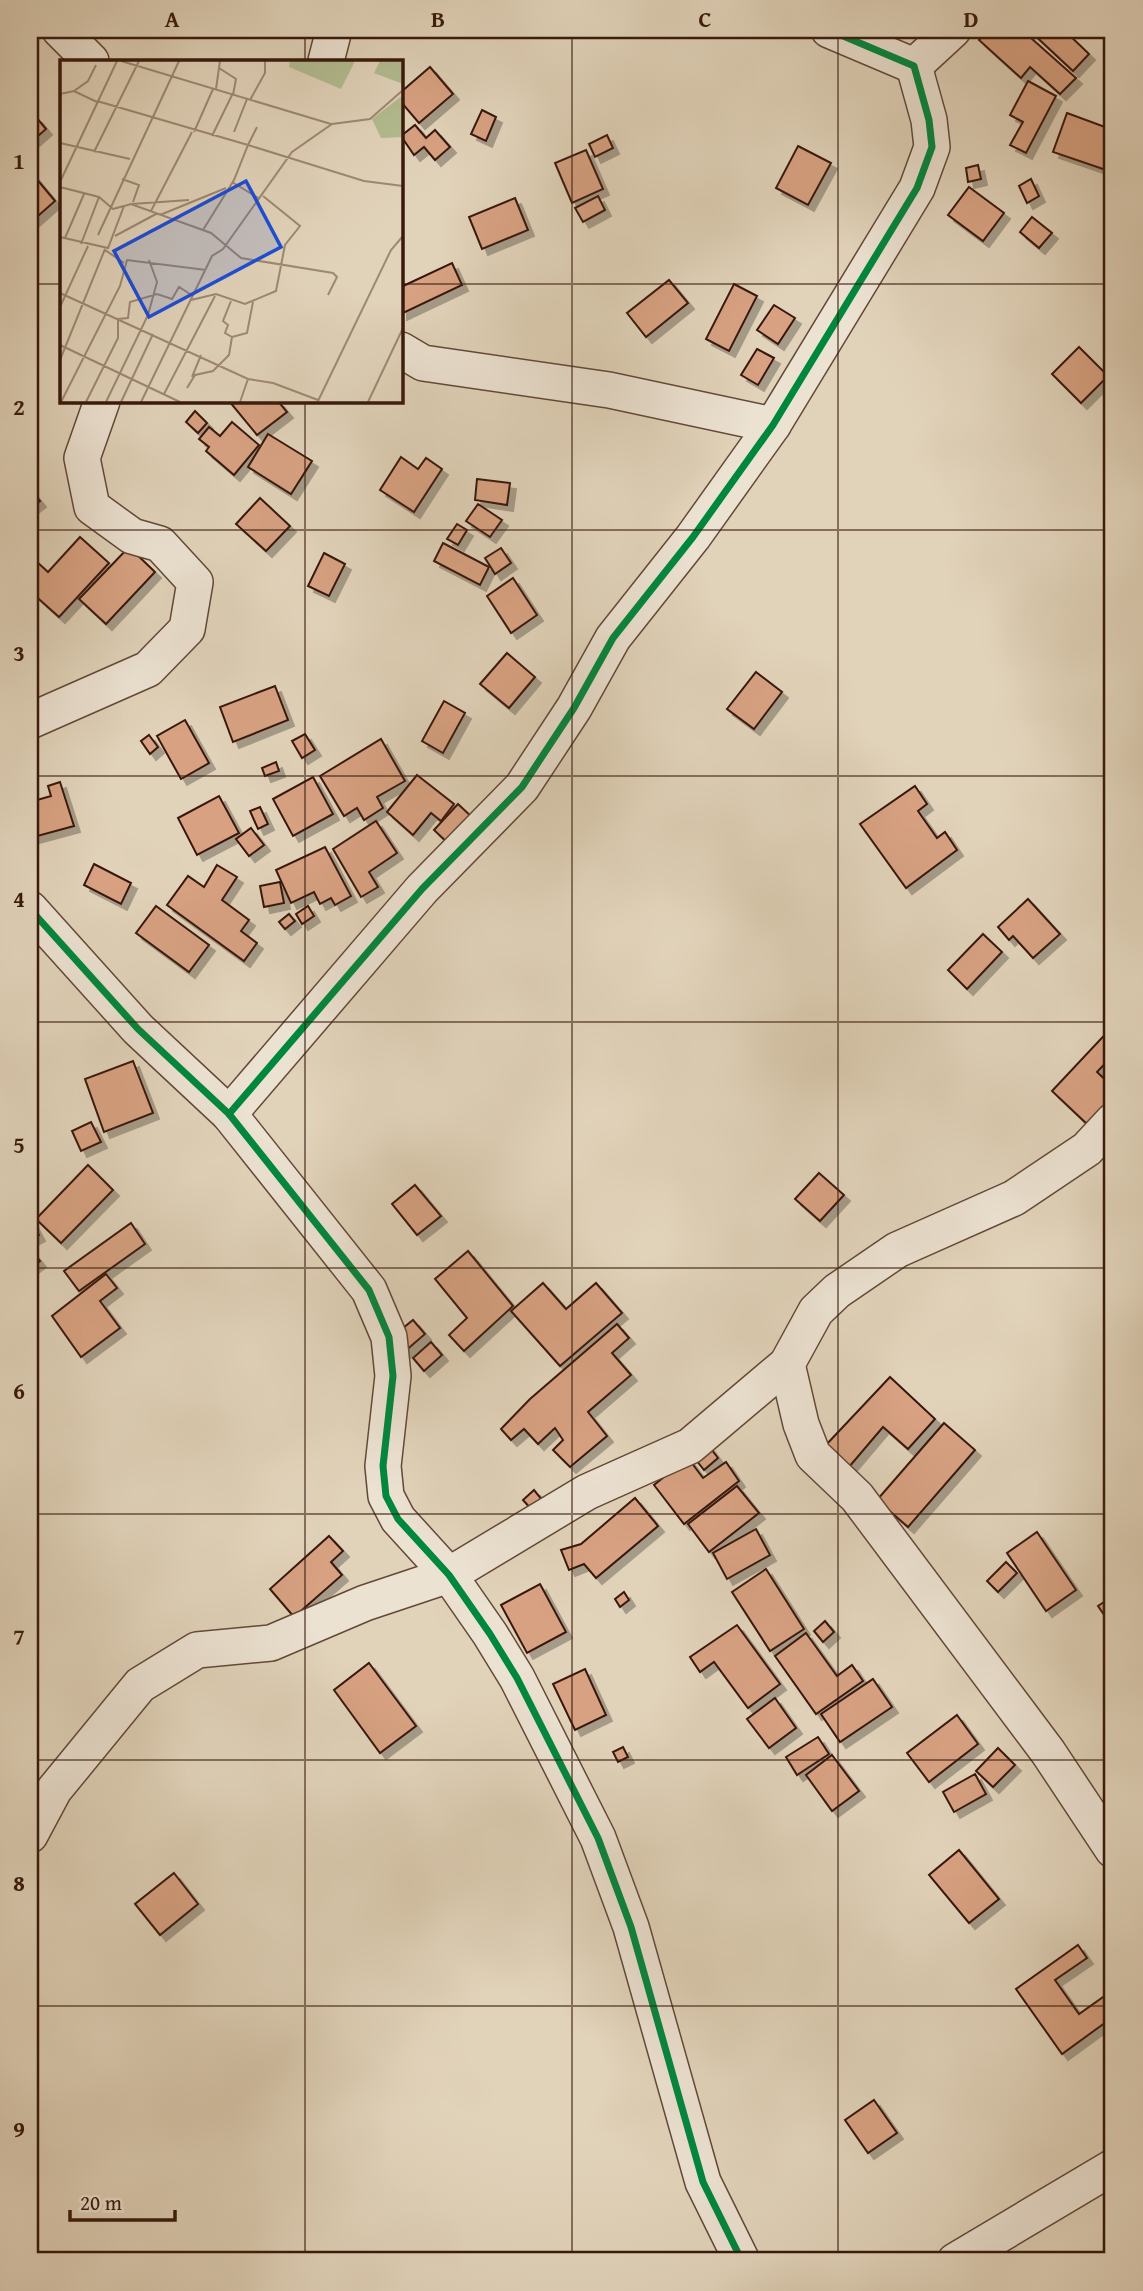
<svg xmlns="http://www.w3.org/2000/svg" width="1143" height="2291" viewBox="0 0 1143 2291" font-family="'Gentium Book Plus',serif">
  <defs>
    <filter id="shadow"><feDropShadow dx="6" dy="6" stdDeviation="0" flood-color="#0004"/></filter>
  </defs>
  <rect width="100%" height="100%" fill="#e1d3ba"/>
  <filter id="stains"><feTurbulence type="fractalNoise" baseFrequency=".00286" numOctaves="4"/><feColorMatrix values="0 0 0 0 .2 0 0 0 0 .09 0 0 0 0 .02 0 0 0 .5 -.17"/></filter>
  <radialGradient id="worn" r=".72"><stop offset=".6" stop-color="#630" stop-opacity="0"/><stop offset="1" stop-color="#630" stop-opacity=".3"/></radialGradient>
  <g fill="#d8a282" stroke="#39190c" stroke-width="2" filter="url(#shadow)">
    <polygon points="988,30 1022,30 1076,78 1060,94 1030,67 1021,78 979,40"/>
    <polygon points="1029,30 1064,30 1089,54 1073,71"/>
    <polygon points="430,67 453,94 419,123 401,102 401,92"/>
    <polygon points="1028,81 1056,96 1026,153 1010,145 1023,122 1010,115"/>
    <polygon points="482,110 496,117 486,141 471,134"/>
    <polygon points="1067,113 1113,130 1112,172 1053,152"/>
    <polygon points="36,117 46,129 30,143 30,122"/>
    <polygon points="415,125 426,138 435,130 450,147 435,160 424,147 414,155 401,136"/>
    <polygon points="607,135 613,148 595,157 589,144"/>
    <polygon points="798,146 831,163 808,205 776,188"/>
    <polygon points="586,150 603,189 572,203 555,163"/>
    <polygon points="978,165 981,179 968,182 966,168"/>
    <polygon points="30,171 55,201 30,223"/>
    <polygon points="1031,179 1039,196 1027,203 1019,186"/>
    <polygon points="969,187 1004,213 983,241 948,215"/>
    <polygon points="598,196 605,210 583,222 575,208"/>
    <polygon points="515,198 528,230 482,249 469,217"/>
    <polygon points="1032,217 1052,233 1039,248 1020,232"/>
    <polygon points="452,263 462,285 401,314 401,287"/>
    <polygon points="669,280 688,303 646,337 627,313"/>
    <polygon points="734,284 757,296 729,351 706,339"/>
    <polygon points="774,305 795,318 778,344 757,330"/>
    <polygon points="1079,347 1108,376 1081,403 1052,374"/>
    <polygon points="757,349 774,358 758,385 741,375"/>
    <polygon points="229,401 278,401 287,412 257,435"/>
    <polygon points="195,411 207,423 198,433 186,422"/>
    <polygon points="232,422 259,445 234,475 206,451 209,447 199,439 209,427 220,436"/>
    <polygon points="268,434 312,461 291,494 248,467"/>
    <polygon points="401,457 418,469 426,458 442,469 414,512 380,490"/>
    <polygon points="477,479 510,483 507,505 475,500"/>
    <polygon points="31,490 40,501 31,508 30,492"/>
    <polygon points="260,498 290,526 266,551 236,524"/>
    <polygon points="478,504 502,520 490,537 466,521"/>
    <polygon points="457,524 467,530 458,545 447,539"/>
    <polygon points="80,537 109,563 59,617 31,592 38,583 30,576 30,569 36,561 48,572"/>
    <polygon points="443,543 489,567 480,585 434,561"/>
    <polygon points="129,547 155,572 106,624 79,599"/>
    <polygon points="501,548 511,563 495,574 485,558"/>
    <polygon points="324,553 345,564 329,596 308,586"/>
    <polygon points="513,578 537,615 511,633 487,596"/>
    <polygon points="507,653 535,677 509,708 480,684"/>
    <polygon points="756,672 782,692 754,729 727,709"/>
    <polygon points="275,686 288,720 233,742 220,707"/>
    <polygon points="444,701 465,713 443,753 422,741"/>
    <polygon points="185,720 209,763 181,779 157,736"/>
    <polygon points="305,734 315,750 302,758 292,741"/>
    <polygon points="149,735 158,747 150,754 141,741"/>
    <polygon points="381,739 405,781 377,797 383,808 364,820 357,808 344,816 320,776"/>
    <polygon points="276,762 279,771 265,776 262,768"/>
    <polygon points="417,775 454,804 441,821 431,813 413,835 387,812"/>
    <polygon points="313,777 333,814 293,836 273,799"/>
    <polygon points="60,782 74,826 30,838 30,802 51,796 48,786"/>
    <polygon points="915,786 927,804 918,811 937,838 945,832 957,850 906,888 860,824"/>
    <polygon points="219,796 239,833 197,855 178,818"/>
    <polygon points="458,804 474,819 450,845 434,830"/>
    <polygon points="260,807 268,824 258,829 250,811"/>
    <polygon points="376,821 397,853 369,872 378,887 361,897 333,849"/>
    <polygon points="251,828 264,845 249,856 236,839"/>
    <polygon points="325,847 351,896 335,905 331,898 320,904 314,892 291,903 276,870"/>
    <polygon points="94,864 131,883 121,904 84,885"/>
    <polygon points="217,865 237,877 222,900 249,920 241,931 257,943 244,961 167,905 188,876 204,887"/>
    <polygon points="280,882 284,903 264,907 260,886"/>
    <polygon points="1028,899 1060,934 1033,958 1013,936 1009,940 998,927"/>
    <polygon points="156,906 209,945 189,972 136,933"/>
    <polygon points="308,906 314,916 302,924 296,914"/>
    <polygon points="289,914 295,921 285,929 279,922"/>
    <polygon points="983,934 1002,952 967,989 948,970"/>
    <polygon points="1113,1026 1113,1055 1097,1072 1113,1087 1113,1098 1088,1125 1052,1091"/>
    <polygon points="133,1061 153,1113 104,1132 85,1079"/>
    <polygon points="91,1122 101,1142 81,1151 72,1131"/>
    <polygon points="88,1165 113,1190 61,1243 36,1219"/>
    <polygon points="819,1173 844,1195 820,1221 795,1199"/>
    <polygon points="415,1185 441,1216 417,1235 392,1204"/>
    <polygon points="30,1218 39,1235 30,1240"/>
    <polygon points="131,1223 145,1244 79,1291 64,1271"/>
    <polygon points="30,1249 40,1261 30,1269"/>
    <polygon points="468,1251 513,1306 464,1351 449,1335 467,1318 435,1279"/>
    <polygon points="106,1274 117,1288 100,1301 120,1328 81,1357 52,1316"/>
    <polygon points="543,1283 566,1309 596,1283 622,1313 560,1366 511,1311"/>
    <polygon points="413,1320 425,1334 404,1352 392,1337"/>
    <polygon points="617,1324 629,1338 612,1353 631,1375 588,1412 607,1436 570,1467 553,1450 563,1440 555,1428 538,1444 524,1429 511,1440 501,1429 530,1399"/>
    <polygon points="431,1342 442,1355 424,1371 413,1358"/>
    <polygon points="890,1377 935,1419 908,1449 883,1427 849,1467 825,1446"/>
    <polygon points="944,1423 975,1450 908,1527 877,1500"/>
    <polygon points="708,1445 718,1458 704,1470 693,1456"/>
    <polygon points="688,1458 703,1478 726,1462 739,1481 684,1524 654,1485"/>
    <polygon points="737,1486 759,1513 709,1552 688,1524"/>
    <polygon points="534,1490 543,1501 532,1510 523,1500"/>
    <polygon points="635,1498 658,1526 596,1578 584,1564 569,1570 561,1550 581,1544"/>
    <polygon points="756,1529 770,1555 727,1579 713,1553"/>
    <polygon points="1037,1532 1076,1590 1046,1611 1007,1553"/>
    <polygon points="329,1536 343,1551 331,1562 342,1575 294,1617 270,1589"/>
    <polygon points="1006,1562 1017,1573 998,1592 987,1581"/>
    <polygon points="766,1569 804,1629 770,1651 732,1592"/>
    <polygon points="540,1584 566,1632 527,1653 501,1605"/>
    <polygon points="624,1592 629,1600 620,1607 615,1599"/>
    <polygon points="1113,1596 1113,1624 1111,1625 1098,1606"/>
    <polygon points="825,1621 834,1632 823,1642 814,1631"/>
    <polygon points="737,1625 780,1684 748,1708 714,1662 700,1672 690,1657"/>
    <polygon points="806,1633 837,1676 852,1665 863,1681 816,1714 775,1656"/>
    <polygon points="369,1663 416,1726 380,1753 334,1690"/>
    <polygon points="585,1669 606,1715 575,1730 553,1684"/>
    <polygon points="873,1679 892,1707 840,1742 821,1714"/>
    <polygon points="775,1698 796,1728 769,1748 747,1719"/>
    <polygon points="957,1715 978,1744 929,1782 907,1753"/>
    <polygon points="818,1737 829,1754 797,1775 786,1757"/>
    <polygon points="623,1747 628,1757 618,1762 613,1752"/>
    <polygon points="998,1748 1015,1765 993,1787 976,1771"/>
    <polygon points="832,1755 859,1791 832,1811 806,1775"/>
    <polygon points="975,1774 986,1794 954,1812 943,1792"/>
    <polygon points="959,1850 999,1899 969,1923 929,1875"/>
    <polygon points="174,1873 198,1904 160,1935 135,1904"/>
    <polygon points="1078,1945 1087,1958 1055,1980 1079,2014 1106,1995 1113,2006 1113,2017 1062,2054 1016,1989"/>
    <polygon points="874,2100 897,2133 868,2153 845,2120"/>
  </g>
  <g fill="none" stroke-linecap="round" stroke-linejoin="round">
    <g stroke="#634838" stroke-width="38">
      <g id="street">
        <polyline points="60,30 91,61"/>
        <polyline points="326,61 334,30"/>
        <polyline points="914,66 953,30"/>
        <polyline points="401,350 423,363 609,390 773,425"/>
        <polyline points="30,721 148,669 187,629 195,582 160,544 132,536 92,507 82,458 102,401"/>
        <polyline points="30,909 138,1029 229,1114 369,1290 389,1337 393,1376 383,1466 386,1496 398,1519 449,1575 490,1634 517,1678 598,1838 631,1927 703,2182 742,2261"/>
        <polyline points="229,1114 422,889 522,787 574,708 613,638 693,537 773,425 917,188 932,147 929,120 914,66 829,30"/>
        <polyline points="787,1364 801,1424 813,1455 857,1497 1048,1752 1113,1850"/>
        <polyline points="30,1835 54,1790 140,1685 197,1650 271,1643 365,1603 449,1575 587,1492 690,1446 787,1364 816,1311 837,1291 897,1250 1014,1198 1087,1149 1113,1121"/>
        <polyline points="955,2261 1113,2167"/>
      </g>
    </g>
    <use href="#street" stroke="#ece2d2" stroke-width="35"/>
    <g stroke="#ece2d2" stroke-width="11">
      <g id="cycleway">
        <polyline points="30,909 138,1029 229,1114 369,1290 389,1337 393,1376 383,1466 386,1496 398,1519 449,1575 490,1634 517,1678 598,1838 631,1927 703,2182 742,2261"/>
        <polyline points="229,1114 422,889 522,787 574,708 613,638 693,537 773,425 917,188 932,147 929,120 914,66 829,30"/>
      </g>
    </g>
    <use href="#cycleway" stroke="#00873e" stroke-width="7"/>
  </g>
  <path fill="none" stroke="#39190c" stroke-width="2" stroke-opacity="0.55" d="M 305,30 L 305,61M 572,30 L 572,2261M 838,30 L 838,2261M 30,284 L 61,284M 401,284 L 1113,284M 305,401 L 305,2261M 30,530 L 1113,530M 30,776 L 1113,776M 30,1022 L 1113,1022M 30,1268 L 1113,1268M 30,1514 L 1113,1514M 30,1760 L 1113,1760M 30,2006 L 1113,2006"/>
  <g transform="translate(60 60)">
    <rect width="343" height="343" fill="#e1d3ba"/>
    <path d="M 230,1 L 295,1 L 281,29 L 229,7 ZM 320,1 L 343,1 L 343,24 L 314,13 ZM 343,35 L 343,77 L 321,78 L 312,59 Z" fill="#b2bc90"/>
    <path fill="none" stroke="#9e8974" stroke-width="2" d="M 61,1 L 271,64M 159,8 L 176,19 L 173,35M 156,29 L 160,1M 14,31 L 28,21 L 36,5M 0,34 L 14,31 L 37,42M 190,40 L 205,13 L 205,1M 37,41 L 188,85 L 197,67M 134,72 L 153,29M 174,72 L 187,39M 152,76 L 172,35M 0,83 L 70,99M 34,92 L 79,1M 62,119 L 79,125 L 73,142M 0,122 L 57,1M 172,122 L 200,139M 0,127 L 39,137 L 53,149 L 64,146M 72,144 L 129,140M 91,151 L 132,72M 100,155 L 166,128M 143,170 L 174,120 L 188,85 L 304,121 L 343,126M 38,175 L 119,1M 55,176 L 96,154M 0,177 L 48,188 L 64,146 L 71,144 L 151,173 L 181,198 L 273,213 L 277,217 L 268,235M 5,178 L 24,134M 21,184 L 39,137M 45,190 L 64,203M 0,233 L 188,319 L 213,323 L 258,340M 131,240 L 156,234 L 185,244 L 216,231 L 225,185 L 240,166 L 203,136M 0,247 L 28,186M 172,277 L 187,273 L 193,242M 0,285 L 120,342M 0,300 L 45,189M 132,317 L 141,295M 127,328 L 135,315 L 153,311 L 169,295 L 172,277 L 165,273 L 168,265 L 163,261 L 171,241M 104,334 L 155,236M 258,341 L 331,190 L 343,176M 1,342 L 60,226 L 67,200 L 146,210M 26,342 L 58,278 L 58,259 L 68,258 L 70,242 L 97,234 L 112,239 L 119,227 L 133,236M 46,342 L 88,255 L 97,222 L 89,200M 61,342 L 93,274M 81,342 L 152,196 L 163,189 L 232,92 L 272,64 L 310,59 L 343,30M 180,342 L 188,319M 308,342 L 343,268"/>
    <path fill="#1d4ed8" fill-opacity="0.15" stroke="#1d4ed8" stroke-width="3.5" d="M 186,121 L 221,187 L 89,257 L 54,191 Z"/>
    <rect width="343" height="343" fill="none" stroke="#39190c" stroke-width="3.5"/>
  </g>
  <rect width="1143" height="2291" fill="none" stroke="#e1d3ba" stroke-width="77"/>
  <path d="M70 2210v10h105v-10" fill="none" stroke="#39190c" stroke-width="3.5"/>
  <text x="80" y="2210" font-size="21" fill="#39190c" stroke="#ece2d2" stroke-width="5" paint-order="stroke">20 m</text>
  <rect x="38" y="38" width="1066" height="2214" fill="none" stroke="#39190c" stroke-width="2.5"/>
  <g font-size="23" text-anchor="middle" font-weight="bold" fill="#39190c">
    <text x="172" y="27">A</text>
    <text x="438" y="27">B</text>
    <text x="705" y="27">C</text>
    <text x="971" y="27">D</text>
    <text x="19" y="169">1</text>
    <text x="19" y="415">2</text>
    <text x="19" y="661">3</text>
    <text x="19" y="907">4</text>
    <text x="19" y="1153">5</text>
    <text x="19" y="1399">6</text>
    <text x="19" y="1645">7</text>
    <text x="19" y="1891">8</text>
    <text x="19" y="2137">9</text>
  </g>
  <rect width="100%" height="100%" filter="url(#stains)"/>
  <rect width="100%" height="100%" fill="url(#worn)"/>
</svg>
